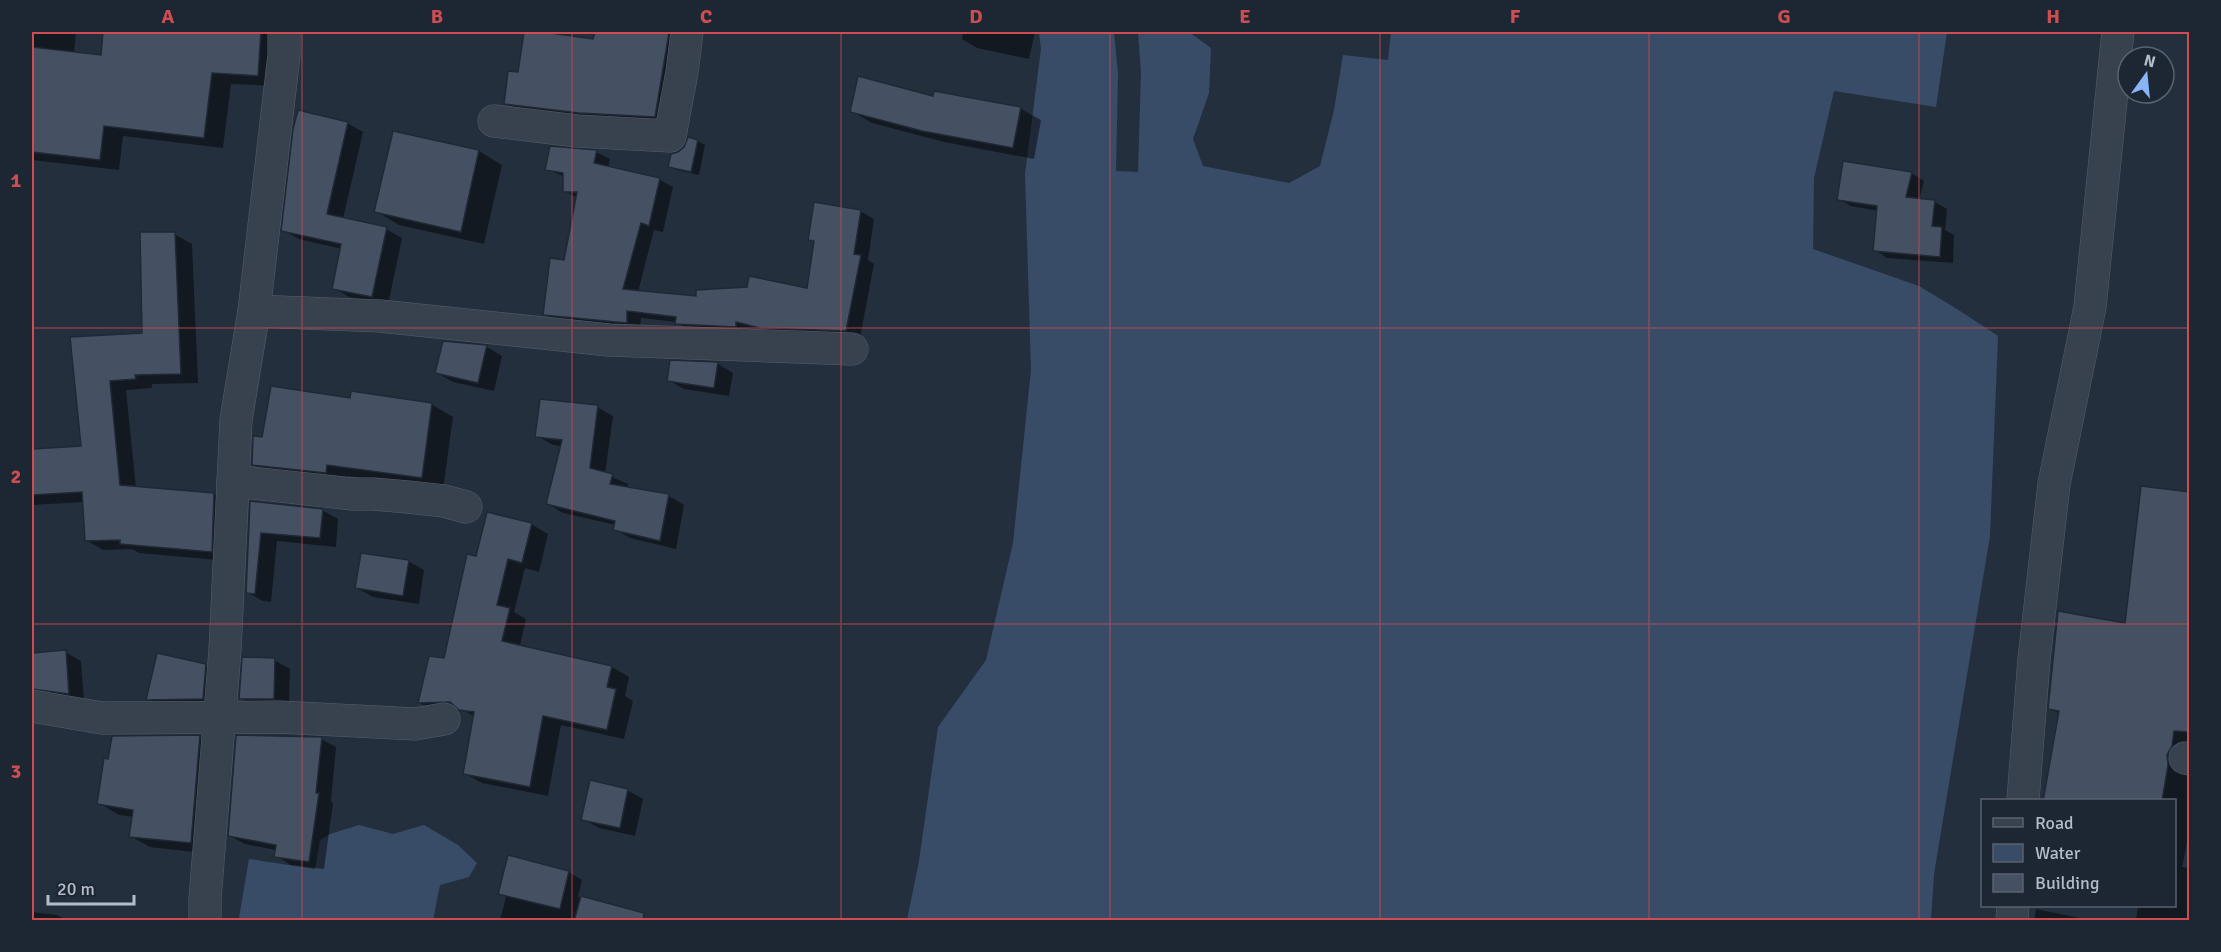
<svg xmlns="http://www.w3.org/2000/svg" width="2221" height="952" viewBox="0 0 2221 952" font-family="Signika,sans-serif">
  <rect width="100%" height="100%" fill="#242f3e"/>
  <g fill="#394c67">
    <polygon points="1039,32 1114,32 1118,74 1116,171 1138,172 1141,72 1138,32 1189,32 1211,48 1209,93 1193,139 1203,166 1289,183 1320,166 1334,110 1343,55 1388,60 1391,32 1947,32 1936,107 1834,91 1814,178 1813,249 1919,286 1957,309 1998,336 1990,536 1934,874 1931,920 907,920 919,861 938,727 986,660 1013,543 1031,370 1025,174 1041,49"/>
    <polygon points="359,825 393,834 424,825 458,845 477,863 469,877 440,885 433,920 258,920 239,918 249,859 315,869 320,840 330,834"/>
  </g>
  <g fill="#0007">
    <polygon points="32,32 76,32 74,54 103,57 105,32 281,32 277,86 231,84 223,148 123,136 119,170 32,160"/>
    <polygon points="526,32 595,41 596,32 693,32 674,127 525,114 506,103 520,74"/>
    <polygon points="963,32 1035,32 1029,59 977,48 962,39"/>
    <polygon points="940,93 1021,109 1041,120 1034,159 944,142 872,123 851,111 929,103"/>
    <polygon points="347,123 363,132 343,219 386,229 402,238 388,305 349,297 334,288 342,249 299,239 283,230"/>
    <polygon points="698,141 705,145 699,175 677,170 669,166 679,154"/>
    <polygon points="479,151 502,165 484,244 399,225 376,211"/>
    <polygon points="596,152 610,159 608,168 660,180 673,187 663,232 654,230 638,292 698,298 808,289 816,243 809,239 860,211 874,219 868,260 874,264 860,338 775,335 749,329 749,334 690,331 677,322 641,318 640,329 558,322 544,314 566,262 577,198 565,191 565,177 547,169"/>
    <polygon points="1911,173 1924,181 1919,200 1935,202 1947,209 1945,230 1954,235 1953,263 1887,258 1875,250 1878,211 1851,206 1838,199"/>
    <polygon points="174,234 192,244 198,383 152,384 152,388 126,390 136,488 214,494 231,504 229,561 139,553 132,549 103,550 86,540 84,502 32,505 32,451 83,447 72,339 144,334"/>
    <polygon points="487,347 502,356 494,391 453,382 437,373"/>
    <polygon points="718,364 733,373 729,396 684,389 668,380"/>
    <polygon points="352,400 431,404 453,417 443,490 348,476 348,484 275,477 253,464 263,438"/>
    <polygon points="597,407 613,416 605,474 628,484 627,489 669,496 684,505 676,549 630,538 615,529 616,525 563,513 548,504 562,446 553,445 537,436"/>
    <polygon points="2190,493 2190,828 2182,867 2190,868 2190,920 2136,920 2138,906 2174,906 2174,800 2045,800 2060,714 2050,708 2126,625"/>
    <polygon points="252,503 322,510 338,519 336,547 277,541 271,602 263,601 247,592"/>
    <polygon points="531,524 548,534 539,572 525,568 514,612 526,619 520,646 612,667 629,677 625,696 633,701 624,739 561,725 548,796 482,783 464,773 475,717 465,711 437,712 420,703 445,659 477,558"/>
    <polygon points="408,561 424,570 419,604 373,597 357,588"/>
    <polygon points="65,652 81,661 84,702 32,708 32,654"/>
    <polygon points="274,660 290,669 289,707 256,707 241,698"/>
    <polygon points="205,666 221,675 218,708 164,708 148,699"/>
    <polygon points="200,737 220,748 211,854 150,847 130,836 134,817 119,815 99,803"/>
    <polygon points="321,739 336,747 331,801 333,803 324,869 291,865 276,856 276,850 245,844 230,836"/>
    <polygon points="627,790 643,799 635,836 599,828 583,819"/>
    <polygon points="569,872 582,880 578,897 612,906 624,920 500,920 506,897 500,893"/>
    <polygon points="2036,909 2090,920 2034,920"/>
    <polygon points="32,912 57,915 66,920 32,920"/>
  </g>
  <g fill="#455162" stroke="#1f2835" stroke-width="1.5">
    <polygon points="103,32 261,32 258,76 212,73 204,138 104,126 100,160 32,152 32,47 101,55"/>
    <polygon points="524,32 543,32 593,39 595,32 669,32 655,117 579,113 504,104 508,71 518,72"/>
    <polygon points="858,76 933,96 934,91 1021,107 1013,148 922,131 850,112"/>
    <polygon points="298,110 348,122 327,214 387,227 372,297 332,289 341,244 281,231 293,129"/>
    <polygon points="393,131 479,150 461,232 374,212"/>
    <polygon points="688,137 698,140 691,172 668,167 671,154 678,152 684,147"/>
    <polygon points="550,146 597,150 594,163 660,178 649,226 641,223 623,289 696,296 696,290 747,287 749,276 807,288 814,241 808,240 814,202 861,210 854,254 861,255 846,331 760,328 736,322 736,327 675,324 676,317 627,311 627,323 543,315 550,258 564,260 577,192 563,192 563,173 545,170"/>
    <polygon points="1843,161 1912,172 1906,197 1935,200 1932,226 1942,227 1940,257 1873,251 1877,206 1837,200"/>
    <polygon points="140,232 175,232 181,374 135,375 136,379 110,381 120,485 214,493 212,552 120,544 120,540 85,541 82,492 32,495 32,449 81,446 70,337 142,333"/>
    <polygon points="443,341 487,345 478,383 435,373"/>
    <polygon points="670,360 718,362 714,388 667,381"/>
    <polygon points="271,386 350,398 351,391 432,403 422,478 327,465 326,473 252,465 253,436 262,437"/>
    <polygon points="540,399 598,405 590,468 613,474 610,484 669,494 660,541 613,530 615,521 546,504 562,440 535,437"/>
    <polygon points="2141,486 2190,492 2190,732 2174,731 2172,746 2167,755 2168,765 2162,801 2043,801 2059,711 2048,709 2058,611 2125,623"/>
    <polygon points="250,501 323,509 320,538 261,533 255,594 246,593"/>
    <polygon points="487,512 532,523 522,563 508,559 497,605 510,608 502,641 612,666 607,687 616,689 607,730 543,716 530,787 463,774 474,712 459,710 450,702 418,703 429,656 444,658 467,554 476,556"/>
    <polygon points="361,553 409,560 403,596 355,588"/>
    <polygon points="66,650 69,694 32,689 32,653"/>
    <polygon points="157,653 206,664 203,699 146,700"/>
    <polygon points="242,657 275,658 274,699 239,699"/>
    <polygon points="200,735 191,843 129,837 133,810 97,804 104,758 108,759 112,736"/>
    <polygon points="236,735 322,737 316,793 319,793 309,862 274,857 276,845 228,836"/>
    <polygon points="590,780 628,789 620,828 581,820"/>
    <polygon points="508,855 569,871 560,909 498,894"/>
    <polygon points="581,896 644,913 643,921 574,921"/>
  </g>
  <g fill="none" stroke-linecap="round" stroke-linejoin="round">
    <g stroke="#565f6c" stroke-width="33">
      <g id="street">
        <polyline points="494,121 577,131 670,136 682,72 687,32"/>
        <polyline points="254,311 380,316 609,340 852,349"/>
        <polyline points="233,481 353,494 373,494 408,497 444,501 466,507"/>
        <polyline points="32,706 102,718 279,717 415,724 444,719"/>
        <polyline points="2185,758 2190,759"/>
        <polyline points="2023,800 2034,659 2054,484 2090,307 2118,32"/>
        <polyline points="205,920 205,899 225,650 236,420 254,311 284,55 284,32"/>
        <polyline points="2012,920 2013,906"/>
      </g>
    </g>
    <use href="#street" stroke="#38414e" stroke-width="32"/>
  </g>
  <path fill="none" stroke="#ce4d50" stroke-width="1.5" stroke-opacity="0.55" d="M 302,32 L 302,920M 572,32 L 572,920M 841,32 L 841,920M 1110,32 L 1110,920M 1380,32 L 1380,920M 1649,32 L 1649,920M 1919,32 L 1919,920M 32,328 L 2190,328M 32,624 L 2190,624"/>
  <rect width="2221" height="952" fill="none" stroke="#1d2633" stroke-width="66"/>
  <rect x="1981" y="799" width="195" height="108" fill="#1d2633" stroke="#59626f" stroke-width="1.5"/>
  <rect x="1993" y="818" width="30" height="9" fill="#38414e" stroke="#59626f" stroke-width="1.5"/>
  <text x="2035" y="829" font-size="18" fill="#b4bcc9">Road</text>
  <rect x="1993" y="844" width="30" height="18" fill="#394c67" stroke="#59626f" stroke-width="1.5"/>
  <text x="2035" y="859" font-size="18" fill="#b4bcc9">Water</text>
  <rect x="1993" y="874" width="30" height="18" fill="#455162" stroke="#59626f" stroke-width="1.5"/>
  <text x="2035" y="889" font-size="18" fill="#b4bcc9">Building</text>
  <g transform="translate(2146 75) rotate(15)"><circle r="28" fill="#1d2633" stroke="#59626f" stroke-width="1.5"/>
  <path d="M0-4.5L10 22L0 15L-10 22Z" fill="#8ab4f8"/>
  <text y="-9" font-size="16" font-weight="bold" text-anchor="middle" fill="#b4bcc9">N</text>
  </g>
  <path d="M48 895v9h86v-9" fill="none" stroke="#b4bcc9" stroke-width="3"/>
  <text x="57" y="895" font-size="18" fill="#b4bcc9" stroke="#1d2633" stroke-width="4.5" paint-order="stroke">20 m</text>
  <rect x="33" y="33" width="2155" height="886" fill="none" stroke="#ce4d50" stroke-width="2"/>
  <g font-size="20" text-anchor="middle" font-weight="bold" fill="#ce4d50">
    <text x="168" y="23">A</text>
    <text x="437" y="23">B</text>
    <text x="706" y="23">C</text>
    <text x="976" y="23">D</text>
    <text x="1245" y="23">E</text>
    <text x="1515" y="23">F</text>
    <text x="1784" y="23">G</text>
    <text x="2053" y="23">H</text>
    <text x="16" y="187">1</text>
    <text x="16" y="483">2</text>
    <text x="16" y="778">3</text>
  </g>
</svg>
